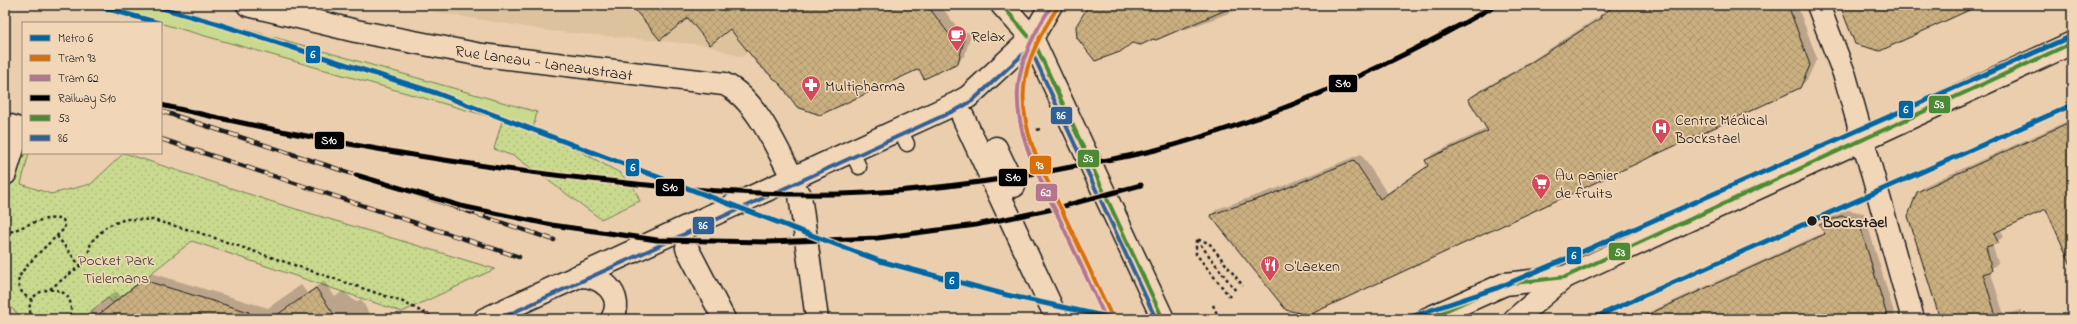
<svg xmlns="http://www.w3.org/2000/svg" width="2077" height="324" viewBox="0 0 2077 324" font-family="'Indie Flower',sans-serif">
  <defs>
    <pattern id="park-dots" width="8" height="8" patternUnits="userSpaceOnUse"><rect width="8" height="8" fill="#c9da8e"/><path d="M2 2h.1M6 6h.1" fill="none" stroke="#acba7a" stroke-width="1.8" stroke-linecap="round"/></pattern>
    <pattern id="building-cross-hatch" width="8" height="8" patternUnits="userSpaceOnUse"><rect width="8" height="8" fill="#caaf80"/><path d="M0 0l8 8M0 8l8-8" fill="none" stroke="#ad966e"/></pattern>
  </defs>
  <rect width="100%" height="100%" fill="#eacead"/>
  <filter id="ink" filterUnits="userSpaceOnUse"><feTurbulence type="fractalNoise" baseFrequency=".025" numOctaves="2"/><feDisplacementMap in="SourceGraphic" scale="8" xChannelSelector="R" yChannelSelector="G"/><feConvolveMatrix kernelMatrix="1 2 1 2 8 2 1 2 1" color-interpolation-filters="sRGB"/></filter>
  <g filter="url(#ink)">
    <polygon fill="#dcc29d" points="393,5 808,5 742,57 706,45 550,31"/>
    <g fill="url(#park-dots)" stroke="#727b55">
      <polygon points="5,115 23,153 29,153 21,184 51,194 91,184 124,153 276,203 495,269 402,312 192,241 113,303 108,298 81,319 23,319 5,302"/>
      <polygon points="502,121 540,132 559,140 620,173 634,188 640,201 601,219 516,157 494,149"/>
    </g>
    <polygon fill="#c9da8e" stroke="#727b55" points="96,5 161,5 537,112 533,129"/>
    <g fill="#0003">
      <polygon points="633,5 940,5 960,31 971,33 965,55 957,62 781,84 730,28"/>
      <polygon points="1090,5 1250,5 1184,30 1181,28 1141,44"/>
      <polygon points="1617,5 1797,5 1817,58 1807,80 1800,87 1309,314 1211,215 1217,209 1278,188 1361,154 1387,193 1429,165 1426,160 1433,154 1488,128 1470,99 1476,93 1534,59"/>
      <polygon points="2072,119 2072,242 2047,208 2000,229 2004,236 1997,242 1992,244 1998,263 1990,270 2004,315 2021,310 2024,319 1940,319 1918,193 1924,186"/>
      <polygon points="1848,210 1864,213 1896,319 1634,319 1825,232 1821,225 1827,219"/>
      <polygon points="151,273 268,308 301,285 307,293 324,281 335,297 343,291 356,302 361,299 372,319 80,319 116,291 121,297"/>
    </g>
    <g fill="url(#building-cross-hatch)" stroke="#1c1c1c">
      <polygon points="631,5 927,5 952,38 964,40 958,63 924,79 919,69 820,115 797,107 781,85 758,64 730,29 710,45 688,18 660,40"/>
      <polygon points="1089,5 1237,5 1156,40 1153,39 1141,45 1132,43 1120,52 1095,61 1077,38 1076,26"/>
      <polygon points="1616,5 1788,5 1810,65 1800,88 1309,315 1286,310 1210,215 1270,195 1354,160 1380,199 1428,166 1425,160 1488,131 1468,99 1527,65 1601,18 1600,16"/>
      <polygon points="1840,5 1980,5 1880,51 1855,44"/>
      <polygon points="2072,121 2072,267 2046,209 1994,233 1998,243 1986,247 1992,271 1983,274 1997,319 1940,319 1908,216 1917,192"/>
      <polygon points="1841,216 1858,219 1888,319 1638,319 1825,234 1819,225"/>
      <polygon points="143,280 249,312 248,319 93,319"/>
      <polygon points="316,288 337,319 271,319"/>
    </g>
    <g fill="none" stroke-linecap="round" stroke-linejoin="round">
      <g stroke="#1c1c1c" stroke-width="17">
        <g id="lane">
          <polyline points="900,130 907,144"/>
          <polyline points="852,152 859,167"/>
        </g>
      </g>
      <g stroke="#1c1c1c" stroke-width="25">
        <g id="street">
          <path d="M 248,5 L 356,31 L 482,55 L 724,84 C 756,98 777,149 793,179"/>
          <polyline points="1818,5 1845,76 1913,319"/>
          <polyline points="963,117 1057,319"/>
          <polyline points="5,124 19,129 5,174"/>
          <polyline points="996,148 1014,186"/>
          <polyline points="800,195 817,319"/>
          <polyline points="687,248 724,319"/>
          <path d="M 576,277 C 600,272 626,295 612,319"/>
          <polyline points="485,319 957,103 968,97 1032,38 1002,5"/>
        </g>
      </g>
      <g stroke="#1c1c1c" stroke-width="25">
        <g id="secondary">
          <polyline points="1051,5 1032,38 1163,319"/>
          <polyline points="1427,319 1505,284 1565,277"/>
          <polyline points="1515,319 1565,277 2072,43"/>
        </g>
      </g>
      <g stroke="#1c1c1c" stroke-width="2.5" stroke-dasharray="3 3" stroke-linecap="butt">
        <polyline points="1037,130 1042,128"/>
        <path d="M 5,234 C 22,228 45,214 63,220 L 65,224 L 64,229 C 55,238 22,267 19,278 C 16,288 24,296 32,300"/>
        <polyline points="57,236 80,266"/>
        <polyline points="1197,240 1236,291"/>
        <polyline points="50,289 80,266 88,255 91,242 107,226 126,219 153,220 197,232 403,302 436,319"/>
        <polyline points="1230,297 1196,254 1196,239 1209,243 1243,286"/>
        <polyline points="1213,305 1217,314"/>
        <path d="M 33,319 C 14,285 83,275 69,319"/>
      </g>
      <use href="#lane" stroke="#f2d6b8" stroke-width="14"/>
      <use href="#street" stroke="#f2d6b8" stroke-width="22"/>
      <use href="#secondary" stroke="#f2d6b8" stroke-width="22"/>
      <g stroke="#1c1c1c" stroke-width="4.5">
        <g id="rail">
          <polyline points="161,111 356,175"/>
          <polyline points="161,139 519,257"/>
          <polyline points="407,191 554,240"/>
        </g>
      </g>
      <use href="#rail" stroke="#f2d6b8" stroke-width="3" stroke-dasharray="9" stroke-linecap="butt"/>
      <g stroke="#f2d6b8" stroke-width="7">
        <g id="bus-1">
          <polyline points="1002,5 1035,44 1163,319"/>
          <polyline points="1427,319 1505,284 1565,277 2072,43"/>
        </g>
      </g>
      <g stroke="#f2d6b8" stroke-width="7">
        <polyline id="bus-2" points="499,319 960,108 972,101 1030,48 1156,319"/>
      </g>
      <use href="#bus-1" stroke="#4c8b33" stroke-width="4"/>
      <use href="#bus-2" stroke="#306196" stroke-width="4"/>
      <g stroke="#f2d6b8" stroke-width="8">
        <g id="rail-1">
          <path d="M 161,105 C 312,140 464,167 618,182 C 700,191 783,197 866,193 C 942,189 1018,178 1092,163 C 1117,158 1142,154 1167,147 C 1283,115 1392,65 1496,5"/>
          <polyline points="356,175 461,206 552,225 657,240 768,242 878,238 976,225 1053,209 1141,185"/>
        </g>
      </g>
      <use href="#rail-1" stroke="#000" stroke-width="5"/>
      <g stroke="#f2d6b8" stroke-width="7">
        <path id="tram-1" d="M 1059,5 C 1043,30 1026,58 1024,88 C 1020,135 1046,177 1065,217 C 1081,251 1097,285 1113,319"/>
      </g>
      <g stroke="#f2d6b8" stroke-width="7">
        <path id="tram-2" d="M 1052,5 C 1036,30 1020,58 1018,89 C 1015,136 1040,178 1060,220 C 1075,253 1091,286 1106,319"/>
      </g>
      <use href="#tram-1" stroke="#d86f09" stroke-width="4"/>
      <use href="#tram-2" stroke="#b27691" stroke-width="4"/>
      <g stroke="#f2d6b8" stroke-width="8">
        <g id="metro-1">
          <polyline points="94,5 159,23"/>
          <polyline points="151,5 215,23 436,93 880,261 1007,295 1117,319"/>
          <polyline points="1404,319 1497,288 1561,261 2072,36"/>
          <polyline points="1591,319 2072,105"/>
        </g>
      </g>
      <use href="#metro-1" stroke="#0066a3" stroke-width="5"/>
    </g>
  </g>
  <defs>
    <g id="cafe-pin" transform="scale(1)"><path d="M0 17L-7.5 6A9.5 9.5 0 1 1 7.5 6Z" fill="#d1495b" stroke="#f2d6b8"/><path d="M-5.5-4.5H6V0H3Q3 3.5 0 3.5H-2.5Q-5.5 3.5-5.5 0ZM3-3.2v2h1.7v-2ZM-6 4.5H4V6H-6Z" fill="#fff"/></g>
    <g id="pharmacy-pin" transform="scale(1)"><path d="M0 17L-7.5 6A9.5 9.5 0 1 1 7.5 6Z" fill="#d1495b" stroke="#f2d6b8"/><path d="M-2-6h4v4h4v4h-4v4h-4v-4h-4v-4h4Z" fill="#fff"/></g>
    <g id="hospital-pin" transform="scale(1)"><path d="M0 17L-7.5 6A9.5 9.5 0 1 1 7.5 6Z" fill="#d1495b" stroke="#f2d6b8"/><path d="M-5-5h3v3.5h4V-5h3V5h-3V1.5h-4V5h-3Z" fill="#fff"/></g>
    <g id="supermarket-pin" transform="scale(1)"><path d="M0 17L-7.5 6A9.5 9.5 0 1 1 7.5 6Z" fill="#d1495b" stroke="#f2d6b8"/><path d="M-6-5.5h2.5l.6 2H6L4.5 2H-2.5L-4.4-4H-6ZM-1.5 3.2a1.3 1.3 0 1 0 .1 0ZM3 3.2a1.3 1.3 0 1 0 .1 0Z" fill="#fff"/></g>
    <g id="restaurant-pin" transform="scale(1)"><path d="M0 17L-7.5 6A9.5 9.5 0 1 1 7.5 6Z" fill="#d1495b" stroke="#f2d6b8"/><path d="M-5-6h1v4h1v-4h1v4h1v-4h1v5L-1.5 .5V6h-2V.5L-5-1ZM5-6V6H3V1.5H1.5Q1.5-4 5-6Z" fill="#fff"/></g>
  </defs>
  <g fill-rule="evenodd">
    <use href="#cafe-pin" x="957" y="35"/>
    <use href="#pharmacy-pin" x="811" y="85"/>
    <use href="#hospital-pin" x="1661" y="128"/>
    <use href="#supermarket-pin" x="1541" y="183"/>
    <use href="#restaurant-pin" x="1270" y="265"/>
  </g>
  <circle fill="#1c1c1c" stroke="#f2d6b8" stroke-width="1.5" cx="1812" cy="221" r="5.5"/>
  <g text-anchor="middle" stroke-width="3.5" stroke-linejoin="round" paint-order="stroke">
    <g font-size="16" fill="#1c1c1c" stroke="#f2d6b8" text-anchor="start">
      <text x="971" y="41">Relax</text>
      <text x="825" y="91">Multipharma</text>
      <text x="1675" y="125">Centre Médical<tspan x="1675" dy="18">Bockstael</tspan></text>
      <text x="1555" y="180">Au panier<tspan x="1555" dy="18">de fruits</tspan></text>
      <text x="1284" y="271">O'Laeken</text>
    </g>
    <g font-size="16" fill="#1c1c1c" stroke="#f2d6b8">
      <text transform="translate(544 62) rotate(8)" y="6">Rue Laneau - Laneaustraat</text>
    </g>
    <g font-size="16" font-weight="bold" fill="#1c1c1c" stroke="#f2d6b8" text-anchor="start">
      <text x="1822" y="227">Bockstael</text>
    </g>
    <g font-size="16" fill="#3f4233" stroke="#f2d6b8">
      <text x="116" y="265">Pocket Park<tspan x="116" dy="18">Tielemans</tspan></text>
    </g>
  </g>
  <g stroke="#f2d6b8" stroke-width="1.5">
    <rect x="305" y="45" width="16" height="19" rx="4" fill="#0066a3"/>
    <rect x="1328" y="74" width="30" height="19" rx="4" fill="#000"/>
    <rect x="1928" y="95" width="23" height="19" rx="4" fill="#4c8b33"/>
    <rect x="1898" y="100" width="16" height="19" rx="4" fill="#0066a3"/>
    <rect x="1050" y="106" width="23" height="19" rx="4" fill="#306196"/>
    <rect x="314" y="131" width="31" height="19" rx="4" fill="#000"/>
    <rect x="1077" y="149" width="23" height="19" rx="4" fill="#4c8b33"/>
    <rect x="1029" y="155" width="23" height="20" rx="4" fill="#d86f09"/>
    <rect x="625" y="158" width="15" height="19" rx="4" fill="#0066a3"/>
    <rect x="998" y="168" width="30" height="19" rx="4" fill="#000"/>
    <rect x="655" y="178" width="30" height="19" rx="4" fill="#000"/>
    <rect x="1035" y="183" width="23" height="19" rx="4" fill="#b27691"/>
    <rect x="692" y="216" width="23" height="19" rx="4" fill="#306196"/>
    <rect x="1608" y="242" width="23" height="19" rx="4" fill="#4c8b33"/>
    <rect x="1566" y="246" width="16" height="19" rx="4" fill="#0066a3"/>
    <rect x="944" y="271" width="16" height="19" rx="4" fill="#0066a3"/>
  </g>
  <g font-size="11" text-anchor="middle" font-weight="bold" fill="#fff">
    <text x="313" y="58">6</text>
    <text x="1343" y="87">S10</text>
    <text x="1939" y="108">53</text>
    <text x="1906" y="113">6</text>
    <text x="1061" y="119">86</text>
    <text x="329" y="144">S10</text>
    <text x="1088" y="162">53</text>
    <text x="1040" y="169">93</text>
    <text x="633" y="171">6</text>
    <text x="1013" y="181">S10</text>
    <text x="670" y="191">S10</text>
    <text x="1046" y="196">62</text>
    <text x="703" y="229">86</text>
    <text x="1620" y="256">53</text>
    <text x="1574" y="259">6</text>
    <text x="952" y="284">6</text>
  </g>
  <rect width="2077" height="324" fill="none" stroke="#f2d6b8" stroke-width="20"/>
  <rect x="10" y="10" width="2057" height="304" fill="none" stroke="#1c1c1c" stroke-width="1.5" filter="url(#ink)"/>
  <rect x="22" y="22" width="140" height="132" fill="#f2d6b8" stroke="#9c8c7a"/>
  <rect x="30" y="35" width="20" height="6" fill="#0066a3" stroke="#9c8c7a"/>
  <text x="58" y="42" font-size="12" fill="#1c1c1c">Metro 6</text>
  <rect x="30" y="55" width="20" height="6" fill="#d86f09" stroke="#9c8c7a"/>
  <text x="58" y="62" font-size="12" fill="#1c1c1c">Tram 93</text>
  <rect x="30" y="75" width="20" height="6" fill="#b27691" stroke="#9c8c7a"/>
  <text x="58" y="82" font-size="12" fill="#1c1c1c">Tram 62</text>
  <rect x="30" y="95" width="20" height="6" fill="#000000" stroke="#9c8c7a"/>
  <text x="58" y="102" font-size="12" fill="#1c1c1c">Railway S10</text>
  <rect x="30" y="115" width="20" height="6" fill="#4c8b33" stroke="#9c8c7a"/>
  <text x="58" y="122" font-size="12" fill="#1c1c1c">53</text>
  <rect x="30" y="135" width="20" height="6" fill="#306196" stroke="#9c8c7a"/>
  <text x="58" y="142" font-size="12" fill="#1c1c1c">86</text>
</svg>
